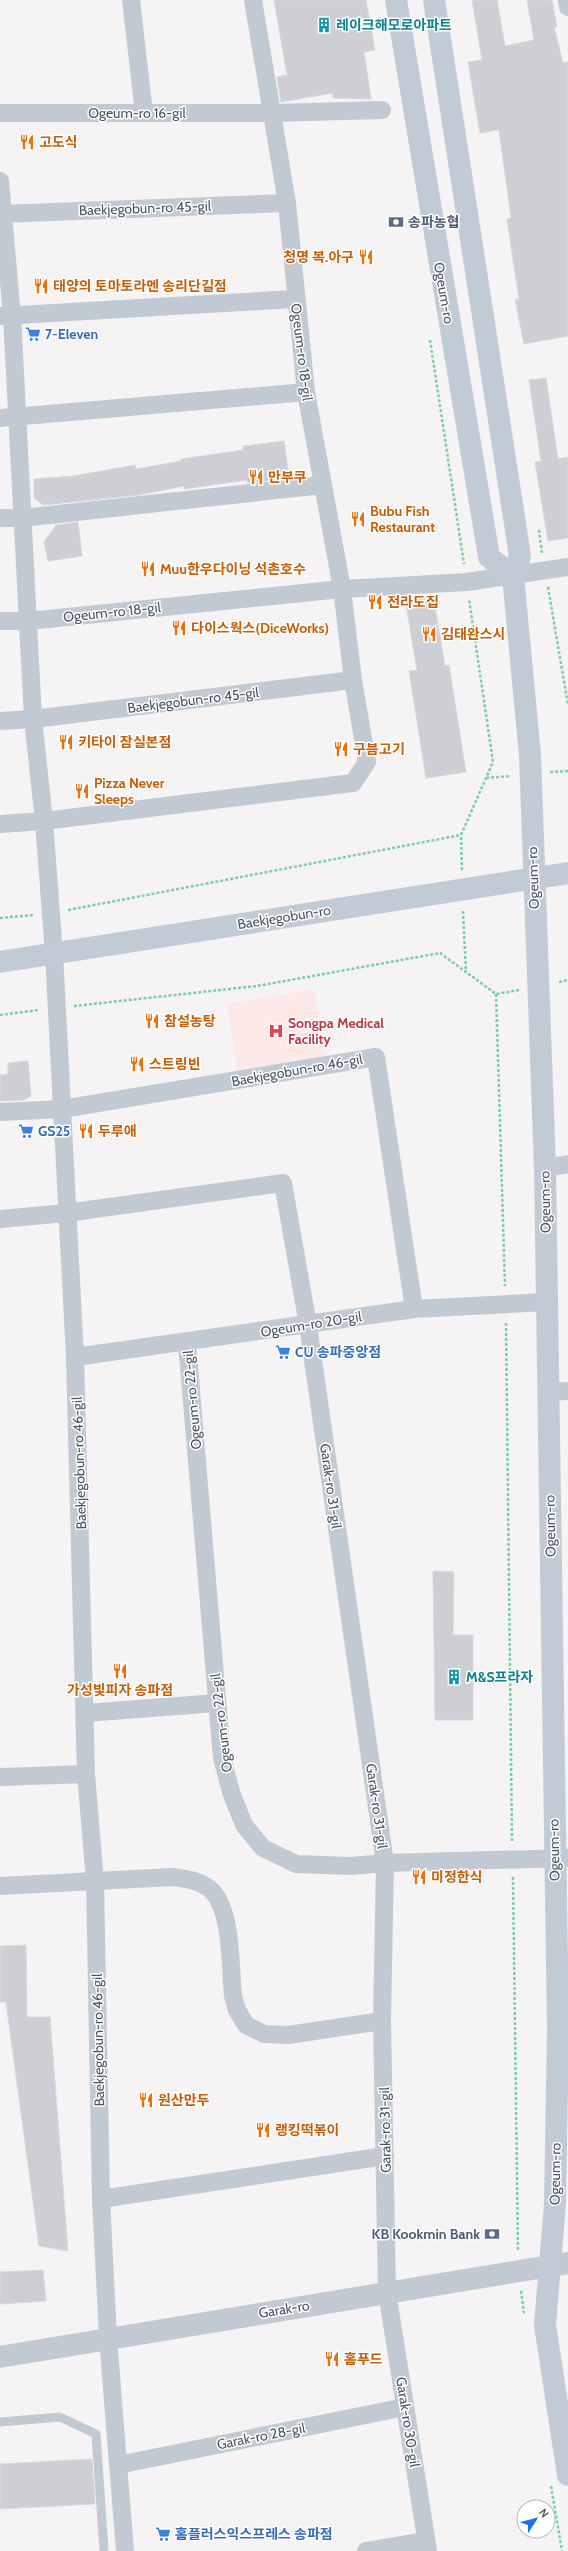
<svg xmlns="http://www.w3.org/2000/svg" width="568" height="2551" viewBox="0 0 568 2551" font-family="Cabin,'Noto Sans KR',sans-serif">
  <rect width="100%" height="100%" fill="#f5f3f3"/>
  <polygon fill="#fce8e6" points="314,989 326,1058 238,1073 227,1004"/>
  <g fill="#cdcfd5" stroke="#d7d9de">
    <polygon points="274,0 366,0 375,50 364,52 371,99 333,98 333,93 281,102 277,77 287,75"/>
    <polygon points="472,0 497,0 505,46 534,40 527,0 552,0 557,27 554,27 563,63 568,62 568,336 524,344 515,299 519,299 507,219 511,218 499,130 480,133 468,62 482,60"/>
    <polygon points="546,378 558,459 568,457 568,538 548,541 535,462 541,461 529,380"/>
    <polygon points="284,441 288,470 283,479 247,483 247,480 184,489 184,486 139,495 43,505 34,498 34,479 74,476 135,465 136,469 181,461 181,459 243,450 243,446"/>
    <polygon points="78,522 82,556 48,561 44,542 56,525"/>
    <polygon points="433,595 445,666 449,665 466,772 426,778 409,671 417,670 405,599"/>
    <polygon points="28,1061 31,1096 24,1100 0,1101 0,1075 8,1074 8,1063"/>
    <polygon points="433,1571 454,1572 453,1635 473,1635 473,1720 435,1720"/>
    <polygon points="26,1945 27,2017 50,2017 68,2251 39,2246 6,2002 0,2002 0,1946"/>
    <polygon points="43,2270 46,2301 0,2304 0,2272"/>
    <polygon points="92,2459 95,2504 0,2509 0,2464"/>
  </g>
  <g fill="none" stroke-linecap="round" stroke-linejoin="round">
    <g stroke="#7ad0a6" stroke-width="2.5" stroke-dasharray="3 2" stroke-linecap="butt">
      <polyline points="430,340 464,564"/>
      <polyline points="539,530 542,553"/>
      <polyline points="548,587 568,705"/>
      <polyline points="550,772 568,771"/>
      <polyline points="486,778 511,776"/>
      <polyline points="462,870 461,835 493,762 469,599"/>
      <polyline points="68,910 461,835"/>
      <polyline points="463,911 466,972"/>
      <polyline points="0,918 33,915"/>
      <polyline points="559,982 568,980"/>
      <polyline points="496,994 505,1286"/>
      <polyline points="74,1006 257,986 440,953 496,994 519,990"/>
      <polyline points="0,1015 39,1010"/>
      <polyline points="506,1323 512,1842"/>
      <polyline points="513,1877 518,2252"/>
      <polyline points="521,2291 524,2313"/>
      <polyline points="551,2486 562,2551"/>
    </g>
    <polyline stroke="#c1cad2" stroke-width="9" points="0,2422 60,2417 96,2434 104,2551"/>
    <g stroke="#c1cad2" stroke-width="18">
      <polyline points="131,0 144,113"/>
      <polyline points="567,0 568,7"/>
      <polyline points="0,113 273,113 382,110"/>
      <polyline points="0,181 12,316 33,719 44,821 54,954 75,1357 86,1774 95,1881 101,2199 108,2338 125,2551"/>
      <polyline points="0,214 287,203"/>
      <polyline points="1,316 295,299"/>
      <polyline points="0,418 306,392"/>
      <polyline points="0,518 22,518 323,485"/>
      <polyline points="0,621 28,621 342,589 467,582 568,567"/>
      <polyline points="0,721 33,719 353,680"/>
      <polyline points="0,824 44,821 353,783 367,762 353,680 342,589 306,392 287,203 253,0"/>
      <polyline points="0,1112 62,1109 376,1057 414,1309"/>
      <polyline points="545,1168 568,1164"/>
      <polyline points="0,1219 66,1213 283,1183 308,1325 385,1863 382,2021 387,2292 428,2551"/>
      <polyline points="187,1343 222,1758 231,1792 244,1825 263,1848 296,1864 351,1866 385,1863 568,1858"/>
      <polyline points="75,1357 414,1309 547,1302"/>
      <polyline points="548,1392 568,1391"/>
      <polyline points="86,1713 217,1703"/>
      <polyline points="0,1777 86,1774"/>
      <path d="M 0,1886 L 173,1877 C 187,1879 203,1881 213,1892 C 232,1913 230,1967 233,1996 L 237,2010 L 246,2025 L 264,2034 L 288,2035 L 382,2021"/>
      <polyline points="101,2199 385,2156"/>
      <polyline points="118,2465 405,2407"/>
      <polyline points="366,2551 426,2541"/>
    </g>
    <polyline stroke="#c1cad2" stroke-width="22" points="0,2357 568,2263"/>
    <g stroke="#c1cbd6" stroke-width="22">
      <polyline points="396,0 489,557 513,576"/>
      <polyline points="434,0 520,556 513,576 530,755 545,1168 558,2028 555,2204 545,2325 568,2475"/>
      <polyline points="0,962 568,873"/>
    </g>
  </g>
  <defs>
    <g id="building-bare" transform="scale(1.2)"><path d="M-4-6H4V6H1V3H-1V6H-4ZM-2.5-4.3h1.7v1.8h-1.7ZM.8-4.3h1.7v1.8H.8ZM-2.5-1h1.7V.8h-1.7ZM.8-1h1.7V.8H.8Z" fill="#0f9aa8" stroke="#fff" stroke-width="2.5" paint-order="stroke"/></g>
    <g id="restaurant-bare" transform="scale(1.2)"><path d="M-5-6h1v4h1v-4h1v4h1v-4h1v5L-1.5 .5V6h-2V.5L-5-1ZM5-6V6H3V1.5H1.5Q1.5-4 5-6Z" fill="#e8710a" stroke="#fff" stroke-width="2.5" paint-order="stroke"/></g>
    <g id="bank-bare" transform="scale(1.2)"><path d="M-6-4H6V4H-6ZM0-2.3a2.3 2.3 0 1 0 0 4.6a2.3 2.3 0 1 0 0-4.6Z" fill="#5c6f8a" stroke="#fff" stroke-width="2.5" paint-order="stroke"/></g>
    <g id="supermarket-bare" transform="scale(1.2)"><path d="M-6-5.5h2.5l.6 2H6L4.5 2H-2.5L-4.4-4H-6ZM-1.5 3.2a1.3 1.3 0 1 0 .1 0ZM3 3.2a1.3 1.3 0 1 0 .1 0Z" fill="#3f7fe0" stroke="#fff" stroke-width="2.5" paint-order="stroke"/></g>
    <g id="hospital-bare" transform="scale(1.2)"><path d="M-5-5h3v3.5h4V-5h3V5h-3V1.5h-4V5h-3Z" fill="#e0444e" stroke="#fff" stroke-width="2.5" paint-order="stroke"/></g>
  </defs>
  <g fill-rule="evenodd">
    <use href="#building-bare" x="324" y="25"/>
    <use href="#restaurant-bare" x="27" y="142"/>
    <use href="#bank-bare" x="396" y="222"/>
    <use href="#restaurant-bare" x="366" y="257"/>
    <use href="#restaurant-bare" x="41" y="286"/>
    <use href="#supermarket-bare" x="33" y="334"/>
    <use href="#restaurant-bare" x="256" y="477"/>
    <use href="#restaurant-bare" x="358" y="519"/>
    <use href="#restaurant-bare" x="148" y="569"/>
    <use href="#restaurant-bare" x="375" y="602"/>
    <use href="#restaurant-bare" x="179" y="628"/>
    <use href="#restaurant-bare" x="429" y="634"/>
    <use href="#restaurant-bare" x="66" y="742"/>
    <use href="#restaurant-bare" x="341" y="749"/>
    <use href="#restaurant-bare" x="82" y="791"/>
    <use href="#restaurant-bare" x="152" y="1021"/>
    <use href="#hospital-bare" x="276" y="1031"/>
    <use href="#restaurant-bare" x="137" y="1064"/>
    <use href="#supermarket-bare" x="26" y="1131"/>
    <use href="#restaurant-bare" x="86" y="1131"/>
    <use href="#supermarket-bare" x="283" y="1352"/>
    <use href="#restaurant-bare" x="120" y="1671"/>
    <use href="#building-bare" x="454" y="1677"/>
    <use href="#restaurant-bare" x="419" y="1877"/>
    <use href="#restaurant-bare" x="146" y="2100"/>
    <use href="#restaurant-bare" x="263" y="2130"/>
    <use href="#bank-bare" x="492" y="2234"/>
    <use href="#restaurant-bare" x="332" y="2359"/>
    <use href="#supermarket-bare" x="163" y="2534"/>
  </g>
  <g text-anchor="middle" stroke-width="3" stroke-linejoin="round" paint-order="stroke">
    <g font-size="14" font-weight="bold" fill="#0d838f" stroke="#fff" text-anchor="start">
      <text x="336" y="30">레이크해모로아파트</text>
      <text x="466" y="1682">M&amp;S프라자</text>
    </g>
    <g font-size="14" fill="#4a5661" stroke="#fff">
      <text x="137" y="118">Ogeum-ro 16-gil</text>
      <text transform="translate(145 208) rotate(-2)" y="5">Baekjegobun-ro 45-gil</text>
      <text transform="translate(444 293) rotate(80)" y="5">Ogeum-ro</text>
      <text transform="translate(302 352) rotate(83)" y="5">Ogeum-ro 18-gil</text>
      <text transform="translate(112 612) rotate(-6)" y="5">Ogeum-ro 18-gil</text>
      <text transform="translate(193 700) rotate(-7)" y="5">Baekjegobun-ro 45-gil</text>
      <text transform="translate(533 878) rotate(-92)" y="5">Ogeum-ro</text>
      <text transform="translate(284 917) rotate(-9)" y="5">Baekjegobun-ro</text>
      <text transform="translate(297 1070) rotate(-10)" y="5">Baekjegobun-ro 46-gil</text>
      <text transform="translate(545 1202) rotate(-91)" y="5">Ogeum-ro</text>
      <text transform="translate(311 1324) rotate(-9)" y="5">Ogeum-ro 20-gil</text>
      <text transform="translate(192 1400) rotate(-95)" y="5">Ogeum-ro 22-gil</text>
      <text transform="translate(79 1463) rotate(-92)" y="5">Baekjegobun-ro 46-gil</text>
      <text transform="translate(331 1486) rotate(82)" y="5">Garak-ro 31-gil</text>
      <text transform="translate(550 1526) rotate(-91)" y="5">Ogeum-ro</text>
      <text transform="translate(221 1723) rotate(-97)" y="5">Ogeum-ro 22-gil</text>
      <text transform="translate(377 1806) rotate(82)" y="5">Garak-ro 31-gil</text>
      <text transform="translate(554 1850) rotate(-91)" y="5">Ogeum-ro</text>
      <text transform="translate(98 2040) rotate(-91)" y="5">Baekjegobun-ro 46-gil</text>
      <text transform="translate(385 2130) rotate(-91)" y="5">Garak-ro 31-gil</text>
      <text transform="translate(555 2174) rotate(-89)" y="5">Ogeum-ro</text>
      <text transform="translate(284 2309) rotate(-9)" y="5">Garak-ro</text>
      <text transform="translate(408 2422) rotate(81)" y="5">Garak-ro 30-gil</text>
      <text transform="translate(261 2436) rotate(-11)" y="5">Garak-ro 28-gil</text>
    </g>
    <g font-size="14" font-weight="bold" fill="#c56008" stroke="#fff" text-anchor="start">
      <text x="39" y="147">고도식</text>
      <text x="354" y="262" text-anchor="end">청명 복.아구</text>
      <text x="53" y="291">태양의 토마토라멘 송리단길점</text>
      <text x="268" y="482">만부쿠</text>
      <text x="370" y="516">Bubu Fish<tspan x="370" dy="16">Restaurant</tspan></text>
      <text x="160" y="574">Muu한우다이닝 석촌호수</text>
      <text x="387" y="607">전라도집</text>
      <text x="191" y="633">다이스웍스(DiceWorks)</text>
      <text x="441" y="639">김태완스시</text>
      <text x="78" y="747">키타이 잠실본점</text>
      <text x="353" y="754">구븜고기</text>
      <text x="94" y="788">Pizza Never<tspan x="94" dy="16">Sleeps</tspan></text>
      <text x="164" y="1026">참설농탕</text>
      <text x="149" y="1069">스트링빈</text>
      <text x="98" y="1136">두루애</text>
      <text x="120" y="1695" text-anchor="middle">가성빛피자 송파점</text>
      <text x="431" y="1882">미정한식</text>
      <text x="158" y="2105">원산만두</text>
      <text x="275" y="2135">랭킹떡볶이</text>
      <text x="344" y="2364">홈푸드</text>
    </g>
    <g font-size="14" font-weight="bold" fill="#4e5e75" stroke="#fff" text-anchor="start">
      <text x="408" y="227">송파농협</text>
      <text x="480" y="2239" text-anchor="end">KB Kookmin Bank</text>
    </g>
    <g font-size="14" font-weight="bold" fill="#366cbe" stroke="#fff" text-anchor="start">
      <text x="45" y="339">7-Eleven</text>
      <text x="38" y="1136">GS25</text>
      <text x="295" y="1357">CU 송파중앙점</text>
      <text x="175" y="2539">홈플러스익스프레스 송파점</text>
    </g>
    <g font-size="14" font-weight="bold" fill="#be3a42" stroke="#fff" text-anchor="start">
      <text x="288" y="1028">Songpa Medical<tspan x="288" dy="16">Facility</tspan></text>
    </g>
  </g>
  <g transform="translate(536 2519) rotate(54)"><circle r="19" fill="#ffffff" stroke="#b7bbc0"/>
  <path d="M0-3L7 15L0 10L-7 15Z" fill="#1a73e8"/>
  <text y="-6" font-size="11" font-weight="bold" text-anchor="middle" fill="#4a5661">N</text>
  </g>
</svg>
